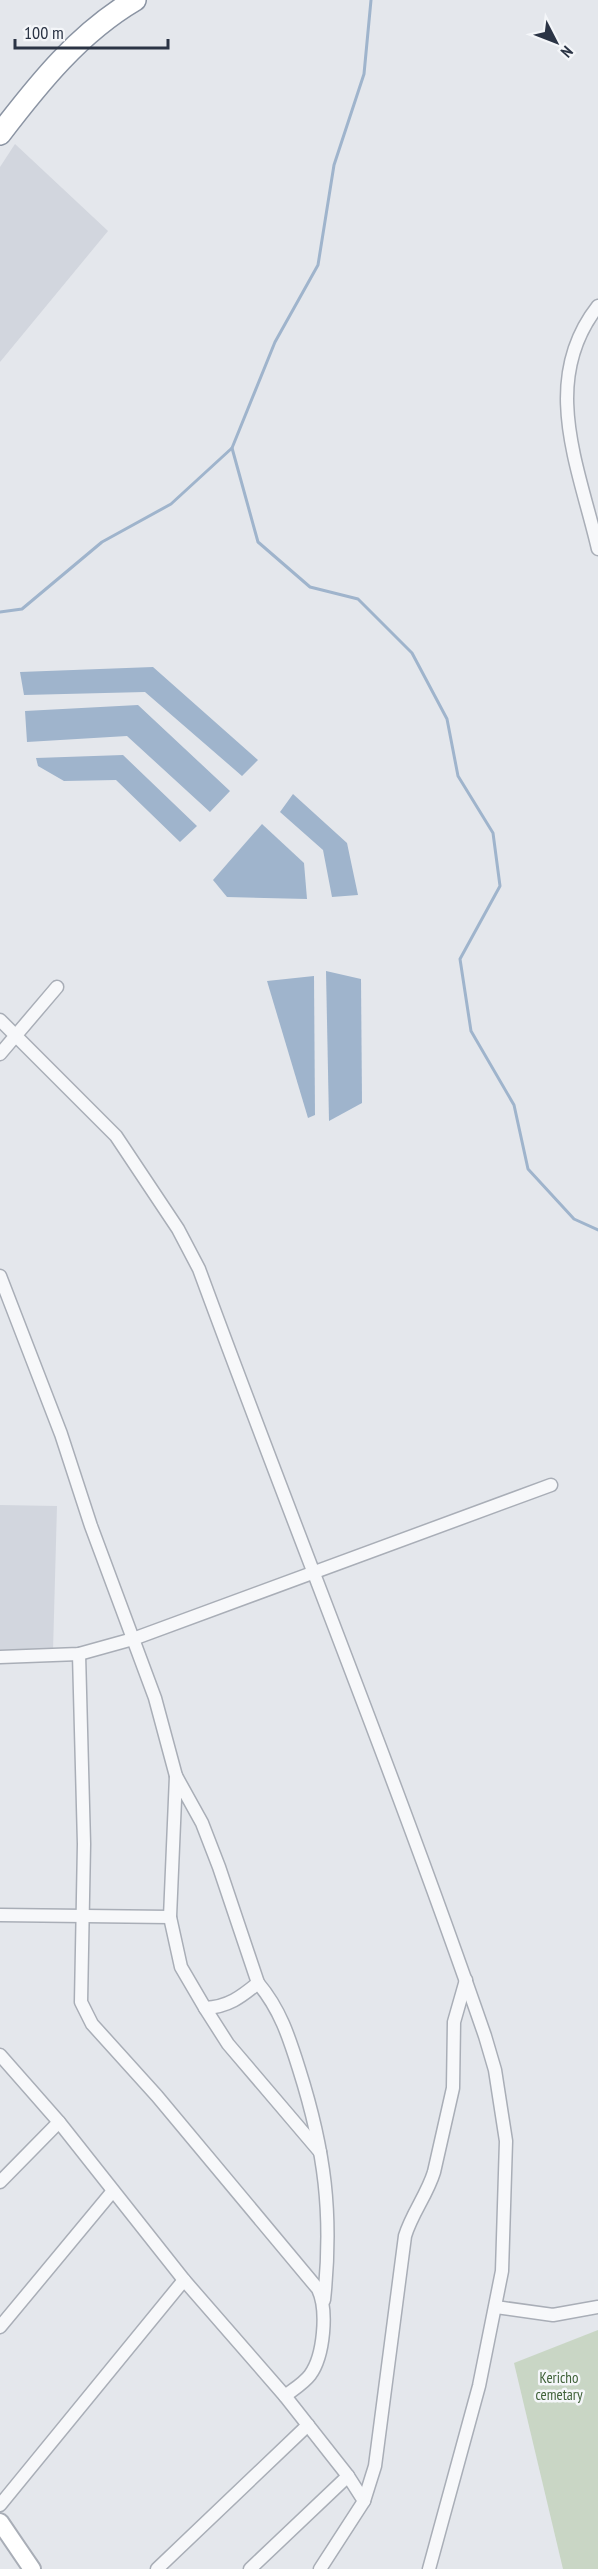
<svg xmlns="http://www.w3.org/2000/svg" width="598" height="2569" viewBox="0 0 598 2569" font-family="'PT Sans Narrow',sans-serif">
  <rect width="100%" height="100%" fill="#e4e7ec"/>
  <g fill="#d2d6de">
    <polygon points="15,144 108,231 0,362 0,167"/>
    <polygon points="0,1505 57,1506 53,1651 0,1650"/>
  </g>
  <polygon fill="#c9d6c5" points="598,2330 598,2569 563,2569 514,2363"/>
  <g fill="#9fb4cc">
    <polygon points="153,667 258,760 242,776 145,692 24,695 20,672"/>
    <polygon points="138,705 230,791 210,812 127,736 27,742 25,711"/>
    <polygon points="123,755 197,826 180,842 116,780 64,781 38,766 36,758"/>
    <polygon points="293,794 347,843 358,895 332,897 323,850 280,812"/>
    <polygon points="262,824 304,863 307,899 227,897 213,880"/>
    <polygon points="326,971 361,979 362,1103 329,1121"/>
    <polygon points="314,976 315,1115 308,1118 267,981"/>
  </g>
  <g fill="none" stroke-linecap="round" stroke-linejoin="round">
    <g stroke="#9fb4cc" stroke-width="3">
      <polyline points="232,448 258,542 310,587 358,599 412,653 447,719 458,776 493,833 500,886 460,959 471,1031 514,1105 528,1169 574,1219 598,1230"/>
      <polyline points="0,612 22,609 102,542 171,504 232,448 275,342 318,265 334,165 364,74 371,0"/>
    </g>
    <g stroke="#a9aeb7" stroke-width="15">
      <g id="street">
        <path d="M 598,306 C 539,381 579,467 598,549"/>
        <path d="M 0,1020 L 116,1136 L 178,1229 L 199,1269 C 293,1525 396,1778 485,2036 L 495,2070 L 506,2141 L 502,2271 L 479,2386 L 429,2569"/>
        <polyline points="0,1054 57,987"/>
        <polyline points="0,1276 61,1434 91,1526 155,1698 176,1776"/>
        <polyline points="0,1657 79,1654 133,1639 551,1485"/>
        <path d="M 176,1776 L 202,1823 L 219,1867 L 258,1983 C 241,1997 228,2007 205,2008 L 181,1967 L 170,1917 Z"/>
        <polyline points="0,1915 170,1917"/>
        <path d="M 258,1983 C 280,2009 289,2037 299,2069 C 325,2151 333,2214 324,2300"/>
        <polyline points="205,2008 228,2044 320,2152"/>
        <path d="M 0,2055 L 59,2122 L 184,2280 L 285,2396 C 294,2389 304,2383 310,2375 C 324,2356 328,2310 318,2289 L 157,2096 L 92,2024 L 81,2002 L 84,1844 L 79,1654"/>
        <polyline points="0,2182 59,2122"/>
        <polyline points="496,2307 553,2315 598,2307"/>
        <polyline points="0,2327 112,2192"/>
        <polyline points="285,2396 348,2476 364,2501 320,2569"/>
        <path d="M 364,2501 L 375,2466 L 405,2236 C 412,2213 427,2195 434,2172 L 453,2088 L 454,2022 L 466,1980"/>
        <polyline points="0,2505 184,2280"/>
        <polyline points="157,2569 308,2425"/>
        <polyline points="250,2569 348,2476"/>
      </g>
    </g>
    <g stroke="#a9aeb7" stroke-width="20">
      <polyline id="secondary" points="0,2522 32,2569"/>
    </g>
    <g stroke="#8b94a3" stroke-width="24">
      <path id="highway" d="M 0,134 C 39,83 79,33 135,0"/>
    </g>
    <use href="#street" stroke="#f7f8fa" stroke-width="12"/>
    <use href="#secondary" stroke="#fff" stroke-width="16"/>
    <use href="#highway" stroke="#fff" stroke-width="21"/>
  </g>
  <g text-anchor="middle" stroke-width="5" stroke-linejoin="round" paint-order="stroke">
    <g font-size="15" fill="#3f6138" stroke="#f4f6f9">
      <text x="559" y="2383">Kericho<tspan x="559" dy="17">cemetary</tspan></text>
    </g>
  </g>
  <g transform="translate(556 42) rotate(132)" stroke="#f4f6f9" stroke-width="4.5" paint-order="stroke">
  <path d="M0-4.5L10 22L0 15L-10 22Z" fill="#2b3445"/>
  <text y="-9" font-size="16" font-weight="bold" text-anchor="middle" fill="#2b3445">N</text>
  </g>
  <path d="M15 39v9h153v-9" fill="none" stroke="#2b3445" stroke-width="3"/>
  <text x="24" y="39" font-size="18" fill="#2b3445" stroke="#f4f6f9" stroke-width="4.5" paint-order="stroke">100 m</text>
</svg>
